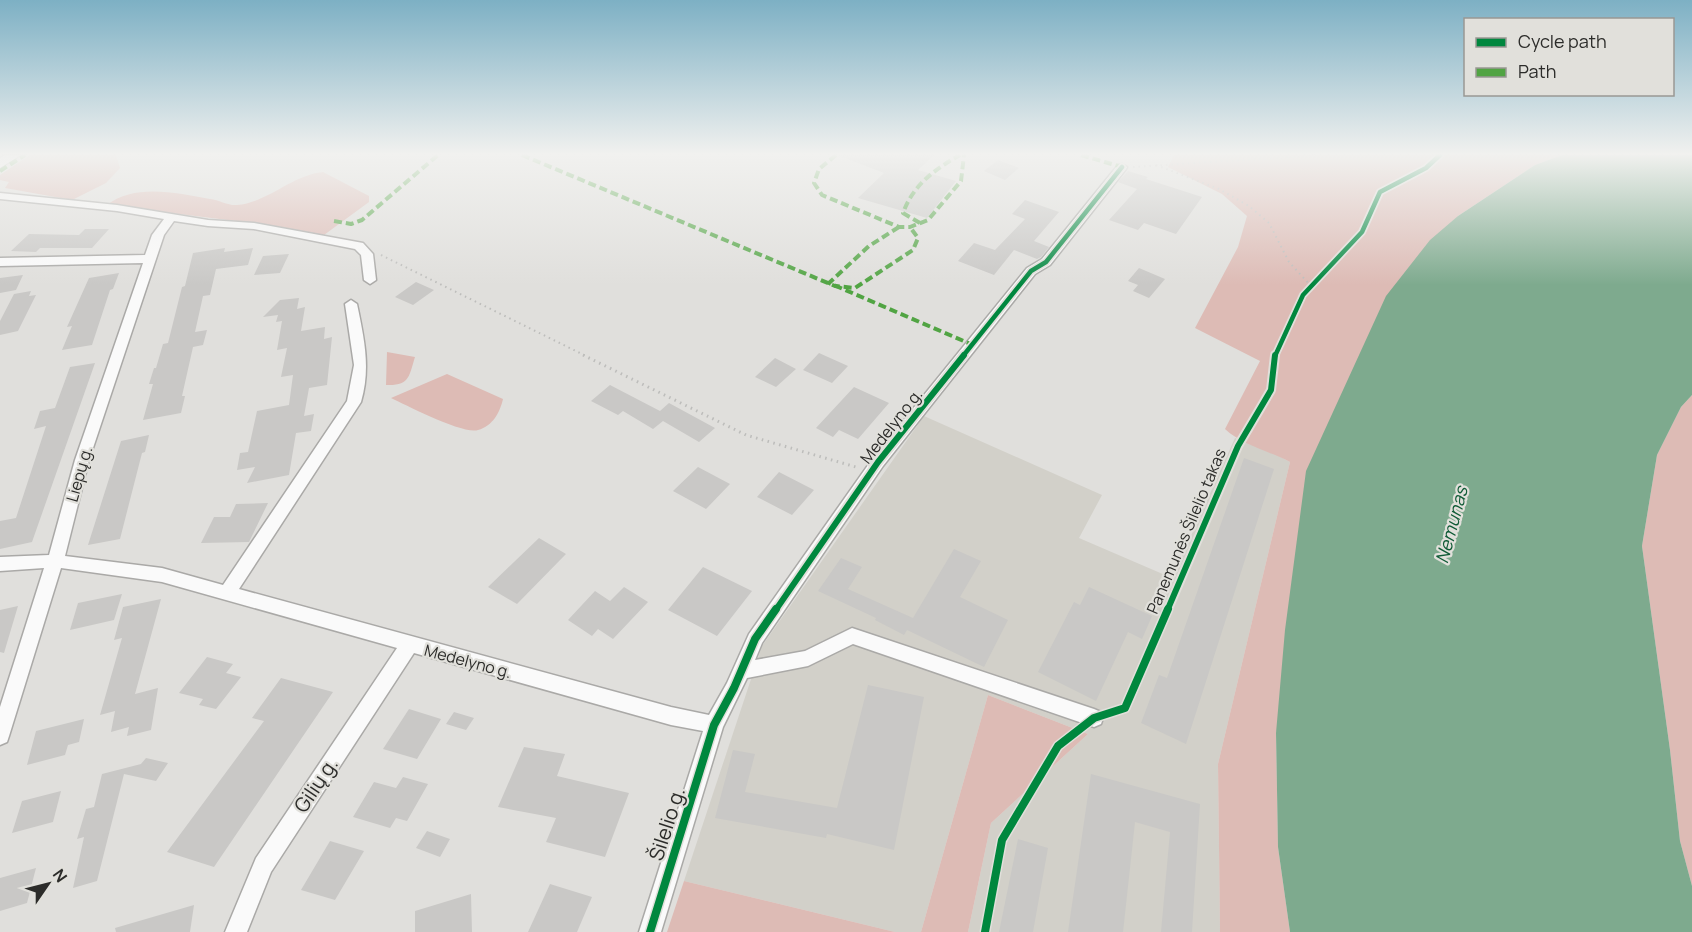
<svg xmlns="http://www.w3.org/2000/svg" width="1692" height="932" viewBox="0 0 1692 932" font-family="Manrope,sans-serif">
  <rect width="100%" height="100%" fill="#e0dfdc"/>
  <polygon fill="#d2d0c9" points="924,416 1102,495 1079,538 1172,578 1235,438 1267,450 1290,462 1218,764 1220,932 968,932 991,823 1088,734 988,695 921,932 895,932 684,881 762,646"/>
  <g fill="#ddbbb5">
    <polygon points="30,155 116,155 120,168 106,183 72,200 5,188 9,182 0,180 0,175"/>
    <path d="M 1174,155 L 1562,155 L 1535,165 L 1458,216 L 1276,733 L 1278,847 L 1290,932 L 1220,932 L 1218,764 L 1290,462 C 1269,451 1242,445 1225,429 L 1260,361 L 1195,328 L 1238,247 L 1247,216 L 1222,194 L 1168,167 Z"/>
    <path d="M 323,172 L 369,196 L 369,202 L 324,235 L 276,226 L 107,205 C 135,183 177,193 210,199 C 219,200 229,206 237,205 C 269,202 292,175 323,172 Z"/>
    <path d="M 387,352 L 415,357 C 409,376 410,386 386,385 Z"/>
    <path d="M 447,374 L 503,399 C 500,412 493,426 478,430 C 464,435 406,405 391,398 Z"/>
    <polygon points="1692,395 1692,886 1680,841 1670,750 1642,546 1657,455 1681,407"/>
    <polygon points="988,695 1088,734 991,823 968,932 921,932"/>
    <polygon points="684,881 895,932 667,932"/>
  </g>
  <polygon fill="#7eaa8e" points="1562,155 1692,155 1692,395 1681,407 1657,455 1642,546 1670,750 1680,841 1692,886 1692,932 1290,932 1278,847 1276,733 1285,630 1306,471 1386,296 1430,240 1458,216 1535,165"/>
  <g fill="#c9c8c6">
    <polygon points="837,155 934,155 918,170 956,181 927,218 858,198 884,173"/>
    <polygon points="998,160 1019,168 1005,180 984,171"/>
    <polygon points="1128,171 1148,177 1146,179 1202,197 1176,234 1144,223 1138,230 1109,220 1137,189 1118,182"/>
    <polygon points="1025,200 1059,212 1034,241 1049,247 1041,257 1037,259 1014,250 994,275 958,261 974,243 995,250 1025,219 1012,214"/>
    <polygon points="85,229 109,229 92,248 40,248 36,252 11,251 29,234 79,235"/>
    <polygon points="225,248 224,252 253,248 248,265 216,269 210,295 203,296 195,332 207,330 203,345 193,347 182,396 185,396 181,413 143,420 153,384 149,384 154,368 156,368 163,344 168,343 182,287 185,286 193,253"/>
    <polygon points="289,254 280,273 254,275 263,256"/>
    <polygon points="1139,268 1165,279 1149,298 1133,291 1138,285 1128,281"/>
    <polygon points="119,273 113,289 110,290 92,345 62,350 72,326 67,327 89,278"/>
    <polygon points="23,275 16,290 0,293 0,278"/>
    <polygon points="416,282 434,290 413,305 395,297"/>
    <polygon points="31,291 29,296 36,295 18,331 0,335 0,321 14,294"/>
    <polygon points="299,298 297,309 305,307 301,331 325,327 324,339 332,337 327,385 309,388 304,416 314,414 311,431 296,433 289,475 247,483 255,467 237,470 240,453 248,452 257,411 289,405 293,375 281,377 287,348 277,350 282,321 276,322 278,315 263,317 280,300"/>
    <polygon points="819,353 848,366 832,383 803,370"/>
    <polygon points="775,358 796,369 776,387 755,377"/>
    <polygon points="95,363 32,542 0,549 0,521 16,518 46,426 34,429 40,411 55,408 70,367"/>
    <polygon points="610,385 660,411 669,403 715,428 699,442 663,421 653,429 623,411 618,415 591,401"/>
    <polygon points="854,387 889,403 858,439 839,430 833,437 816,428"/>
    <polygon points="149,435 145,452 142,453 120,539 88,545 121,441"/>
    <polygon points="1244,458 1274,469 1186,744 1141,723 1159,675 1167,678"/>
    <polygon points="698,467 730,484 706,509 673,491"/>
    <polygon points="779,472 814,490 792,515 757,497"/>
    <polygon points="268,503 249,542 201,543 214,517 230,517 236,504"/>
    <polygon points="539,538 566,554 517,604 488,587"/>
    <polygon points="954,549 981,561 960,597 1008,620 984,667 907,630 904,635 875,620 876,618 818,591 841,558 862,567 848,589 913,618"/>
    <polygon points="703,567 752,591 717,636 668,610"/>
    <polygon points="624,587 648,602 613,639 598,629 592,636 568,620 595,591 610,601"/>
    <polygon points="1089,587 1152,616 1142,639 1128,632 1096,701 1038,672 1074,602 1080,605"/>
    <polygon points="122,594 114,620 70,630 78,603"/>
    <polygon points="161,599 135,694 158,688 151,730 127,736 129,727 111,732 115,711 100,715 122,638 114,640 123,607"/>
    <polygon points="18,606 4,653 0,652 0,610"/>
    <polygon points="207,657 233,664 226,673 241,677 216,709 199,705 203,699 179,693"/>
    <polygon points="281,678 333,692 214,867 167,852 264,721 252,718"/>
    <polygon points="868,685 924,697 894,850 827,834 826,838 715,818 733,750 755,754 745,792 837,808"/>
    <polygon points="409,709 441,719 417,759 383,749"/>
    <polygon points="454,712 474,718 466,730 446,724"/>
    <polygon points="84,719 79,742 68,745 65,755 27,765 36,731"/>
    <polygon points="524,747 565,754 557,776 629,793 605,857 546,842 556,818 498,807"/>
    <polygon points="146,758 168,763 156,781 124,774 97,881 73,888 84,837 77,839 86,809 94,807 102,774 141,764"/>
    <polygon points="1091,774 1200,804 1192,932 1161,932 1170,832 1135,822 1123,932 1068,932"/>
    <polygon points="403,777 428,784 407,821 396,818 390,828 353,817 374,782 396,788"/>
    <polygon points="61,791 53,822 12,833 22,801"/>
    <polygon points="427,831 450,839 440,857 416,848"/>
    <polygon points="1018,839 1048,848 1033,932 999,932"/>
    <polygon points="330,841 364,851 335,900 301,890"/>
    <polygon points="36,868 27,903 0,911 0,878"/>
    <polygon points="550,884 592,897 577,932 528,932"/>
    <polygon points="471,894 472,932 415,932 415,911"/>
    <polygon points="194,905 190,932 116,932 115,928"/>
  </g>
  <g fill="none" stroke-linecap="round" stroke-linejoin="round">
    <g stroke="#aaa9a7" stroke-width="3">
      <path id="minor" d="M 1122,164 L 1127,167 L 1126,169 L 1050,265 L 1035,274 L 883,466 L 762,643 L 755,660 L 805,651 L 852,628 L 1094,709 L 1101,712 L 1103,718 L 1101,724 L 1094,727 L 853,644 L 808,666 L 747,678 L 723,727 L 661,932 L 639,932 L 703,731 L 671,725 L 414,653 L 271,872 L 247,932 L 225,932 L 256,858 L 397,648 L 162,582 L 61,568 L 9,736 L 7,742 L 0,745 L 0,707 L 44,568 L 0,571 L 0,557 L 49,555 L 75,460 L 143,263 L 0,266 L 0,258 L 145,255 L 152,235 L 164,219 L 117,211 L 0,199 L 0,193 L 117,205 L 208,220 L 254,223 L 363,243 L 373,254 L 376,280 L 370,284 L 364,280 L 361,255 L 355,249 L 254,229 L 208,226 L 174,221 L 164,235 L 89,460 L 65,556 L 162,568 L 223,585 L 347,401 L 354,365 L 345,304 L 351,300 L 357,304 C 364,338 371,368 361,402 L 239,589 L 671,707 L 709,715 L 727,683 L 749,634 L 873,458 L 1027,268 L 1042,259 L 1118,165 Z"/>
    </g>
    <g stroke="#aaa9a7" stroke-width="2">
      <polygon id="tertiary" points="5,155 21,155 0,168 0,158"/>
    </g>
    <g stroke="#bdbdbb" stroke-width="2" stroke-dasharray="1.5 4" stroke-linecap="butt">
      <polyline points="1156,165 1219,189 1249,206 1269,223 1289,262 1311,286"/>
      <polyline points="1133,167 1319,155"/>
      <polyline points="381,255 586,356"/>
    </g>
    <polyline stroke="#bdbdbb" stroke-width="3" stroke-dasharray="1.5 4.5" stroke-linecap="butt" points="583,355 746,435 856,467"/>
    <use href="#minor" fill="#fafafa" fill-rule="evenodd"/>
    <use href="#tertiary" fill="#fafafa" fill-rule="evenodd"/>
    <g stroke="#51a443" stroke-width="4" stroke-dasharray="8 4" stroke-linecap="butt">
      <polyline points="522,155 835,286 855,288 913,250 918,238 910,227"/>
      <polyline points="836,155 819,169 814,183 822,195 899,227 910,227 928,220 961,181 964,155"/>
      <polyline points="1081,155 1122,167"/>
      <polyline points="0,171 25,155"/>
      <polyline points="334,221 351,224 362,220 438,155"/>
      <path d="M 920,223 L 903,213 C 913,185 935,169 960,155"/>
      <polyline points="899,227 869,246 829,283 973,345"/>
    </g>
    <g stroke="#e1e0db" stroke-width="8">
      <g id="cycleway-far2">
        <polyline points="963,356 1031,271 1046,262 1122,167"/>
        <polyline points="1275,356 1303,295 1362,232 1380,192 1426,168 1440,155"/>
      </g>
    </g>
    <g stroke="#e1e0db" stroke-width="10">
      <g id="cycleway-far1">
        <polyline points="775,611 878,462 964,355"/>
        <polyline points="1167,611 1238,446 1271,390 1275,355"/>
      </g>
    </g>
    <g stroke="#e1e0db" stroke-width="11">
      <g id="cycleway">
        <polyline points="650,932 714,725 734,688 755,639 776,609"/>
        <polyline points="985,932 1002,840 1058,746 1094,718 1125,708 1168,609"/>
      </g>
    </g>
    <use href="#cycleway-far2" stroke="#00873e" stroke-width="4.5"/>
    <use href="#cycleway-far1" stroke="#00873e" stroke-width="6"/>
    <use href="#cycleway" stroke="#00873e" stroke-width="8"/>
  </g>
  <linearGradient id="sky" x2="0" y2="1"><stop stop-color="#7db0c4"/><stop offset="0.54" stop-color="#f1f1ef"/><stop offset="1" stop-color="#f1f1ef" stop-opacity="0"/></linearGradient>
  <rect width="1692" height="285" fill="url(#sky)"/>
  <g text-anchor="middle" stroke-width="4.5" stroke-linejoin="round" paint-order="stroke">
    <g font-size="16" fill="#2c2c2a" stroke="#e1e0db">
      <text transform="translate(891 426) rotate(-52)" y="6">Medelyno g.</text>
      <text transform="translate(79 474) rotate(-74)" y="6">Liepų g.</text>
      <text transform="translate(1186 531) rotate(-67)" y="6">Panemunės Šilelio takas</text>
      <text transform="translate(468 661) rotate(15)" y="6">Medelyno g.</text>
    </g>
    <g font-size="18" font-style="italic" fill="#0f5b36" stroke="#e1e0db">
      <text transform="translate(1452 525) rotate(-75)" y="6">Nemunas</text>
    </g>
    <g font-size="20" fill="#2c2c2a" stroke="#e1e0db">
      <text transform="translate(316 785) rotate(-56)" y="7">Gilių g.</text>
      <text transform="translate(667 824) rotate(-72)" y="7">Šilelio g.</text>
    </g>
  </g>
  <rect x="1464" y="18" width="210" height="78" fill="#e1e0db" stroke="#999894" stroke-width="1.5"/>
  <rect x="1476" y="38" width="30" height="9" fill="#00873e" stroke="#999894" stroke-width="1.5"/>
  <text x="1518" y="48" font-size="18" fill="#2c2c2a">Cycle path</text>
  <rect x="1476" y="68" width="30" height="9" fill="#51a443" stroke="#999894" stroke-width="1.5"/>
  <text x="1518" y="78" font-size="18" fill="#2c2c2a">Path</text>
  <g transform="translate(48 884) rotate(55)" stroke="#e1e0db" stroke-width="4.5" paint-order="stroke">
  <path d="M0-4.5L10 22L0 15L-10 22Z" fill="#2c2c2a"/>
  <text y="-9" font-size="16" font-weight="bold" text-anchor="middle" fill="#2c2c2a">N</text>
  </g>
</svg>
